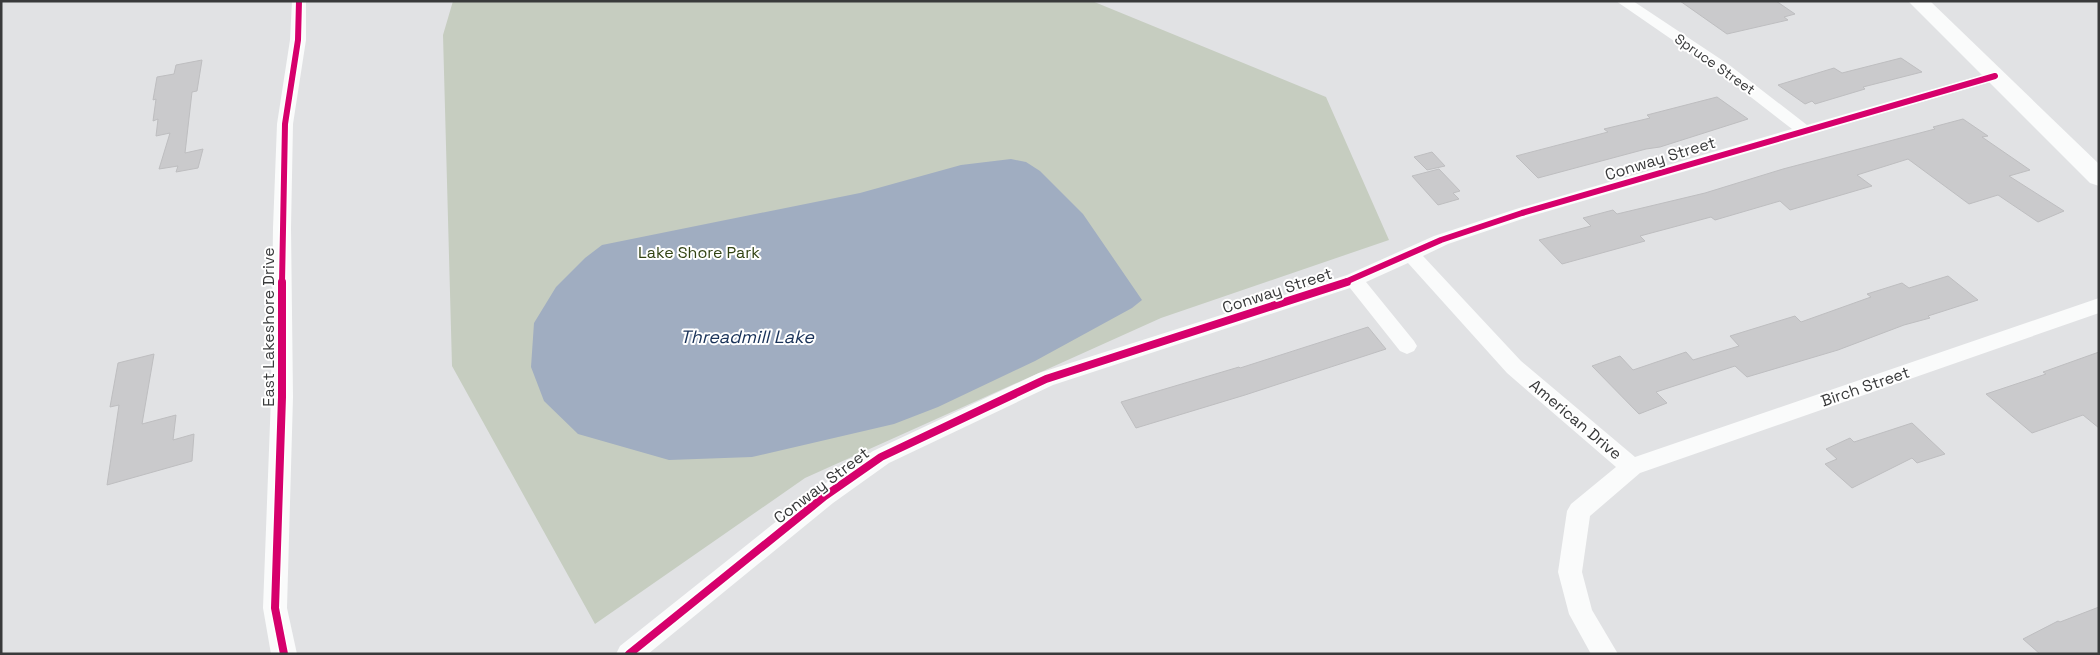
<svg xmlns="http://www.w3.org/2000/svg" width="2100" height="655" viewBox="0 0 2100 655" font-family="'Space Grotesk',sans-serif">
  <rect width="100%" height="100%" fill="#e1e2e4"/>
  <polygon fill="#c6cdc0" points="453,1 1092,1 1326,97 1389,240 1161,318 805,478 595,624 452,366 443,35"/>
  <polygon fill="#a0adc1" points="1011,159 1026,162 1040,171 1083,214 1142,300 1132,308 1035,361 938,407 894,424 752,457 669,460 578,434 544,401 531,367 534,323 556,287 585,258 602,245 860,193 961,165"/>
  <g fill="#cacacc" stroke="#bebec0">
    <polygon points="1680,1 1776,1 1795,14 1784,17 1788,20 1727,34"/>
    <polygon points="1901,58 1922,72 1863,87 1865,89 1815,104 1812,101 1805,104 1778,85 1834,68 1842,73"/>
    <polygon points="202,60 197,91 192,92 185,153 203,149 198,168 176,172 178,166 159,169 170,133 156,136 158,119 153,121 156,99 153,100 157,77 174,74 176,65"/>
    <polygon points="1717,97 1748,119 1660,147 1646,149 1538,178 1516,156 1608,132 1604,129 1650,118 1647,115"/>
    <polygon points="1963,119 1988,136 1982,137 2030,170 2009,176 2064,211 2038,222 1998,195 1969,204 1908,159 1857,175 1872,186 1790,210 1780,201 1715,220 1711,217 1640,236 1645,241 1562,264 1539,240 1591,226 1583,218 1613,210 1617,214 1705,193 1783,169 1935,129 1933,127"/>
    <polygon points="1432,152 1445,166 1427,170 1414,157"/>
    <polygon points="1439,169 1460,191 1453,193 1459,199 1438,205 1412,176"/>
    <polygon points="1948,276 1978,300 1928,316 1930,318 1904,325 1838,350 1747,377 1735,366 1656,392 1667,403 1639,414 1592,366 1620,356 1633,370 1686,352 1693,360 1739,346 1730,336 1795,316 1801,322 1871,297 1867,294 1902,283 1909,288"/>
    <polygon points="1368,327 1386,349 1245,395 1136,428 1121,402 1239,367 1240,368"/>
    <polygon points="2099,352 2099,428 2083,415 2032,433 1986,394 2046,374 2043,372"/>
    <polygon points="154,354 142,424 176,415 173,440 194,434 192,461 107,485 119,405 110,407 118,363"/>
    <polygon points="1912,423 1945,454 1917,463 1912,458 1852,488 1825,464 1837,459 1826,449 1850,438 1854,442"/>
    <polygon points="2099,607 2099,654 2040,654 2023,639 2058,621 2060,622"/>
  </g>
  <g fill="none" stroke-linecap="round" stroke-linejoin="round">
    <g fill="#fafbfb" fill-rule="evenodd">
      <polygon points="292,1 306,1 306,40 293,124 291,228 293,397 287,608 297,654 271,654 263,608 271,397 273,228 277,124 290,40"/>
      <polygon points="1616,1 1633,1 1728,64 1807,125 1989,73 2001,73 2003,76 2001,79 1528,217 1448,244 1423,256 1521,361 1635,457 2099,298 2099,313 1640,473 1590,516 1582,572 1592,610 1618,654 1591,654 1569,614 1558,572 1567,511 1571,504 1616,467 1507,373 1408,263 1366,282 1414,341 1417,346 1414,351 1407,354 1400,351 1350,288 1053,385 889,463 833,503 648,654 616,654 620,646 817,489 873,451 1039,373 1347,275 1434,236 1516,209 1792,129 1716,70"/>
    </g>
    <polygon fill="#fafbfb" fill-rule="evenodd" points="1908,1 1930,1 2099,164 2099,186 2090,183"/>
    <g stroke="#fff" stroke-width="9">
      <g id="cycleway-far1">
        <polyline points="282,283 285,124 298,40 299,1"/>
        <polyline points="1343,283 1441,240 1522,213 1995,76"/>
      </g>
    </g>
    <g stroke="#fff" stroke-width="11">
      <g id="cycleway">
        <polyline points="282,282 282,397 275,608 284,654"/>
        <polyline points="629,654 825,496 881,457 1046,379 1347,282"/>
      </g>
    </g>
    <use href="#cycleway-far1" stroke="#d6006c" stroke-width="6"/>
    <use href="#cycleway" stroke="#d6006c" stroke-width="8"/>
  </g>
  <g text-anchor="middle" stroke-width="4" stroke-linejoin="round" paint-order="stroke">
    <g font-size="14" fill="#393a3b" stroke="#fff">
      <text transform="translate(1715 64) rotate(35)" y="5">Spruce Street</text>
    </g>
    <g font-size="16" fill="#393a3b" stroke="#fff">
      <text transform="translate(1660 158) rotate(-17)" y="6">Conway Street</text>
      <text transform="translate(1277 290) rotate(-18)" y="6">Conway Street</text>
      <text transform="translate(268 327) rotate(-90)" y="6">East Lakeshore Drive</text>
      <text transform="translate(1865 386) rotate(-19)" y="6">Birch Street</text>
      <text transform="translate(1576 419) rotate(40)" y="6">American Drive</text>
      <text transform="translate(821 485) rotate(-37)" y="6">Conway Street</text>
    </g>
    <g font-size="16" fill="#324313" stroke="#fff">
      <text x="699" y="258">Lake Shore Park</text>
    </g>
    <g font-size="18" font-style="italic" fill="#193259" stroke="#fff">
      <text x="747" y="343">Threadmill Lake</text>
    </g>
  </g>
  <rect width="2100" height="655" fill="none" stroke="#393a3b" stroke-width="5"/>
</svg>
